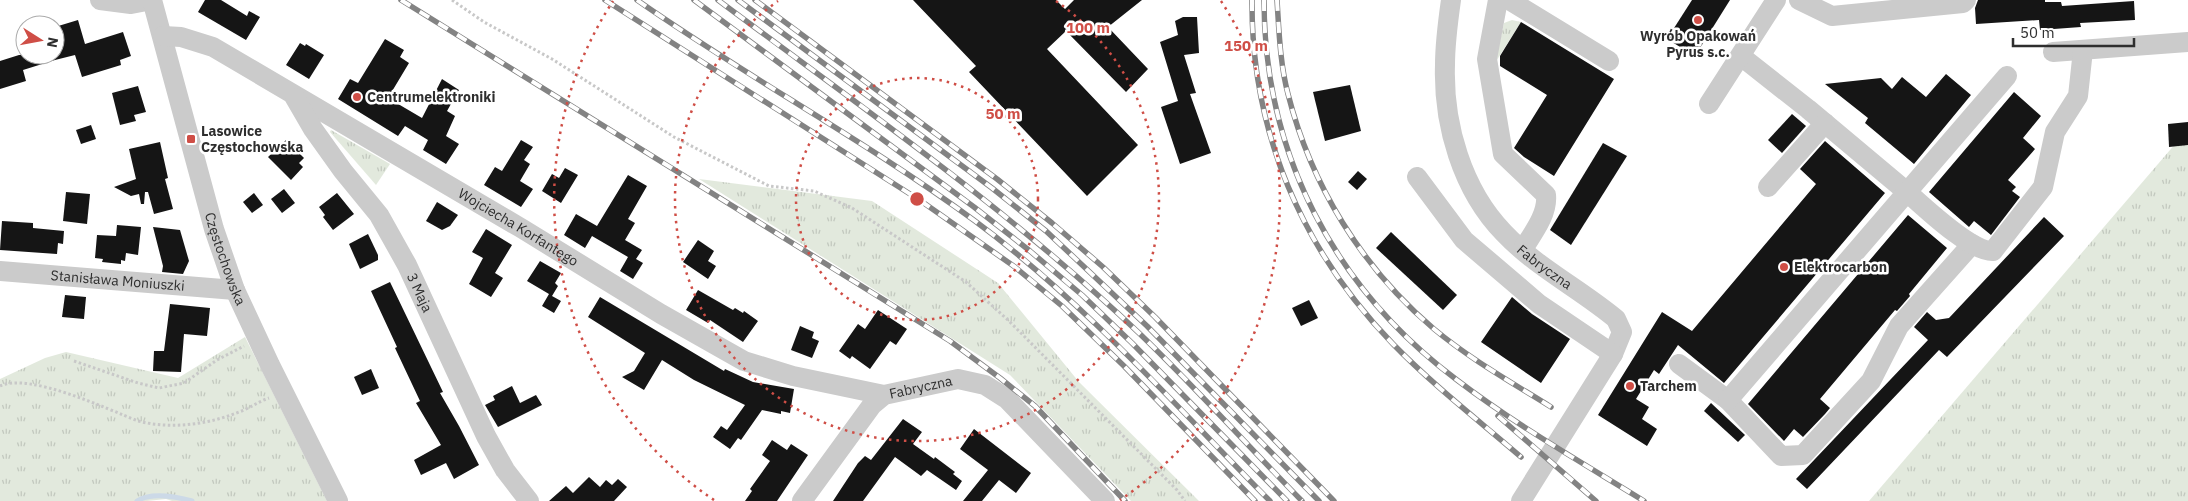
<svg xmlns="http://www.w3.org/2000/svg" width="2188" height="501" viewBox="0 0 2188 501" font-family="'IBM Plex Sans',sans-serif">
  <defs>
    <pattern id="grass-tufts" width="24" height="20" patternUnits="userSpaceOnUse" patternTransform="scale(1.25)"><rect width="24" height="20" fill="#e2e9dd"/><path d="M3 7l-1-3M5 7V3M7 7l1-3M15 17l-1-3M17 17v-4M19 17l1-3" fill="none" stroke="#c2c8be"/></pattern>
  </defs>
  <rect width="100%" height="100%" fill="#fff"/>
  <g fill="url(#grass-tufts)">
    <polygon points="1512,20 1521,22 1495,63 1504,23"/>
    <polygon points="2188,129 2188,501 1869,501"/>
    <polygon points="331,130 390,164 376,185 330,132"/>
    <polygon points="699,179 872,201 998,283 1079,382 1199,501 1131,501 1010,375"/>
    <polygon points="245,337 327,501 172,501 166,499 147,501 0,501 0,379 45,358 66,352 178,378"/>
  </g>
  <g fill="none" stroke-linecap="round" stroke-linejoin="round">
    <path stroke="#ccd9e7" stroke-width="5" d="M 137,501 C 151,492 177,497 192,501"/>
  </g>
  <g fill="#151515">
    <polygon points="205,0 221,0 247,16 249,11 260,17 246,40 198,12"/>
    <polygon points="913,0 1056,0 1065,9 1074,0 1142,0 1108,27 1148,69 1126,92 1066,31 1047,49 1138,145 1087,196 969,72 976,66"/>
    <polygon points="1692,0 1730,0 1695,56 1667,39"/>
    <polygon points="1978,0 2045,0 2045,2 2061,2 2062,6 2134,1 2135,20 2080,23 2081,27 2040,30 2039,20 1976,24 1975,8"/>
    <polygon points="1183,17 1197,17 1199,53 1184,55 1196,93 1190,94 1211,153 1180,164 1161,107 1178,101 1160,42 1178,35 1175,21"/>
    <polygon points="78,20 85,44 123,32 131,56 120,60 121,65 82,77 75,55 55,60 23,70 26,81 0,89 0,61 19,55 55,55 55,27"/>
    <polygon points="1521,22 1614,79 1554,176 1524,157 1514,148 1547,95 1500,66 1500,56"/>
    <polygon points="385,39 404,50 400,57 409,63 388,98 422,118 442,79 459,90 447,111 455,116 446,136 459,144 446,164 423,150 428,140 405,126 398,136 338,99 350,79 358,83"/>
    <polygon points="300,43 305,46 306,44 324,55 309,79 286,65"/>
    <polygon points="1946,74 1971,95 1914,164 1865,123 1868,118 1825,84 1881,78 1892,89 1902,77 1926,97"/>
    <polygon points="1350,85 1361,131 1325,141 1313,92"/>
    <polygon points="138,86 146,112 134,115 136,121 120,125 112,93"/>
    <polygon points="2014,92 2041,116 2023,138 2035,149 2008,180 2016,187 2012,191 2020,197 1991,235 1974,221 1969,227 1929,192"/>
    <polygon points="1792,114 1806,126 1782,153 1768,140"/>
    <polygon points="2188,122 2188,145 2169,147 2168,124"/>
    <polygon points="91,125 96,139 81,144 76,130"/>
    <polygon points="286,140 304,158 299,163 303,167 291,180 268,157"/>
    <polygon points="521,140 533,147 524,160 530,164 520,181 533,189 521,207 484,185 495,167 502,171"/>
    <polygon points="1825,141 1885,193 1724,383 1678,345 1659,374 1654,370 1636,399 1649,407 1642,419 1657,429 1647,446 1598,415 1662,312 1692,331 1816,184 1800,169"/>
    <polygon points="160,142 168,178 165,179 173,209 154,214 148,192 145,192 144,204 141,204 139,194 131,196 114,187 136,179 129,149"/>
    <polygon points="1603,143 1627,156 1571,245 1550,230"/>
    <polygon points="565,168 578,175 561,203 542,191 552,174 559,178"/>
    <polygon points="1358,171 1367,179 1357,190 1348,182"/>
    <polygon points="628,175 647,186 628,219 635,223 625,240 642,250 636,259 643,263 633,279 620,271 628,257 592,236 585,248 564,235 576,214 597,226"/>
    <polygon points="284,189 295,203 282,213 271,199"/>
    <polygon points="66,192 90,194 87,224 63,221"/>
    <polygon points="254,193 263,205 252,213 243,202"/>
    <polygon points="337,193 354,214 333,230 323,217 325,215 319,207"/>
    <polygon points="437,202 458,215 450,226 442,230 426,221"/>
    <polygon points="1908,215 1947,248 1909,294 1910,296 1897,311 1895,310 1820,399 1830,408 1825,414 1803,437 1794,429 1784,441 1748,404"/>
    <polygon points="2044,217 2064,236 1947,357 1939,350 1807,489 1796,479 1928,340 1914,327 1927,312 1936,320 1949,318"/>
    <polygon points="2,221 33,223 33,228 64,231 63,244 58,243 57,254 0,250"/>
    <polygon points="117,225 141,227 138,255 126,253 125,261 121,260 121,264 102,262 103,259 95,258 97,235 116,236"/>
    <polygon points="153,227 180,230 189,261 183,274 162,272 163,266"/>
    <polygon points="486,229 512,245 495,273 503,278 491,297 469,284 483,258 472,252"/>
    <polygon points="1391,232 1457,295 1443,310 1376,248"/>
    <polygon points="368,234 378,255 378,260 360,269 349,244"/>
    <polygon points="698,240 714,251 708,261 716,266 708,279 683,262"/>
    <polygon points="540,261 561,273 555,283 558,286 552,296 561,301 554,313 542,306 549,294 527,281"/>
    <polygon points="390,282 443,392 440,393 459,426 479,465 454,479 446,463 421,475 414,460 441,445 416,403 420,401 395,348 397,347 371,291"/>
    <polygon points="698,290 733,310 735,308 743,313 744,311 758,321 743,342 710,320 708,323 686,310"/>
    <polygon points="65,295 86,297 84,319 62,317"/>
    <polygon points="600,297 724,371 725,369 753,382 794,389 790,413 781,411 781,414 762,410 741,440 738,438 730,449 713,437 721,426 727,430 745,405 694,380 662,360 644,390 622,377 634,371 645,353 588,317"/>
    <polygon points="1512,297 1532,314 1570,339 1541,383 1481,342"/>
    <polygon points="1309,300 1318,318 1301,326 1292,308"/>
    <polygon points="170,304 210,308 207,336 184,334 181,372 153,371 154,351 164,351"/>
    <polygon points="878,310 907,329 896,345 890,341 870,369 852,356 850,359 839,351 858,324 865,329"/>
    <polygon points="800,326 814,332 812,338 819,341 812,358 791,350"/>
    <polygon points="371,369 379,388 362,395 354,377"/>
    <polygon points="512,386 520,403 536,395 542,405 498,427 485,405 495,400 493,396"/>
    <polygon points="1711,403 1745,435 1738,442 1704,411"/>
    <polygon points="903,419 922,432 913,444 934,459 935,457 955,472 953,474 962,481 956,490 927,470 921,476 895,457 863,501 833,501 858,463 865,456 871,460"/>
    <polygon points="974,429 1031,473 1016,493 999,480 982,501 963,501 988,470 960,449"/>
    <polygon points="772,440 787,450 791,444 808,455 777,501 745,501 752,491 750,489 770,461 762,455"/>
    <polygon points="589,477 600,487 606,480 612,485 618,479 627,487 614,501 549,501 566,486 573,493"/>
  </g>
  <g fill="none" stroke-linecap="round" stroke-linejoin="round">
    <g stroke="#c8c8c8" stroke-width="3" stroke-dasharray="2.5 2.5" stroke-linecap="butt">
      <polyline points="452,0 484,22 552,59 674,137 769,186 814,191 852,208 966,282 1009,321 1177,490 1185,501"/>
      <polyline points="74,361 138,383 159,388 184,383 217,360 244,346"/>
      <path d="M 0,386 C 29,372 107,409 138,421 C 173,430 211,424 244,410 C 253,406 260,401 269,398"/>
    </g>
    <g stroke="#cbcbcb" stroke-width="20">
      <polyline points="100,0 131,4 152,0"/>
      <path id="s1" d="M 152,0 L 214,229 L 235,290 L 270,365 L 338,501"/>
      <path id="s2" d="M 1451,0 C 1448,21 1445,43 1445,65 C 1443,124 1462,190 1504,233 C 1536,267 1580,289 1616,319 L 1622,332 L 1613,354 L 1521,501"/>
      <path d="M 1498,0 L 1487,59 L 1503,154 L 1546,195 C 1548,214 1533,233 1523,249"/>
      <polyline points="1509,0 1609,61"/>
      <polyline points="1799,0 1832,16 1963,3 1966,0"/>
      <path id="s3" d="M 163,36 L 181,37 L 213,47 L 521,228 L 661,314 L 744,361 L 793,376 L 884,395"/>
      <polyline points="2053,52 2188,42"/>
      <polyline points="1742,57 1808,109 1907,192 2007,76"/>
      <path id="s4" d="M 295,98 L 313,129 L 343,171 L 379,215 L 407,265 L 486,436 L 505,470 L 529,501"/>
      <polyline points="1709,104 1776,0"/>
      <polyline points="1417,177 1464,240 1539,304 1613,354"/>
      <polyline points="1768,187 1825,123"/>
      <path id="s5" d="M 0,271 L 235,290"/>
      <polyline points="1679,364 1728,400 1781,456 1803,455 1871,381 1899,326 1972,244"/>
      <path d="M 1728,400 L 1907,192 C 1925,208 1971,252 1993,251 L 2043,187 L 2055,132 L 2078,96 L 2083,50"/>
      <path id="s6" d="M 802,501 L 872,405 L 884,395 L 958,379 L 985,385 L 1007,399 L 1105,501"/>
    </g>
    <g stroke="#838383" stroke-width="5.5">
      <g id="rail">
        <polyline points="401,0 950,341 1000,378 1035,406 1125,501"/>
        <polyline points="605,0 921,201 1015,267 1062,306 1124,366 1255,501"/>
        <path d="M 637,0 C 747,77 866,141 975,221 C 1083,301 1175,405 1270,501"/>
        <polyline points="694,0 974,207 1030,251 1082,295 1132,343 1287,501"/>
        <path d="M 718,0 C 861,107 1010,210 1140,334 C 1196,388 1248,446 1302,501"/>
        <polyline points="738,0 992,188 1046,231 1147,326 1319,501"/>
        <polyline points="755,0 997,179 1052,223 1103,267 1155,317 1334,501"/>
        <path d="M 1252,0 C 1251,132 1302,250 1393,344 C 1433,385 1478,420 1521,457"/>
        <path d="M 1264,0 C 1264,154 1334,288 1457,380 C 1516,425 1581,462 1644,501"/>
        <path d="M 1277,0 C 1279,31 1280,64 1288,94 C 1311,185 1362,268 1434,329 C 1470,359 1511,382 1551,407"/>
        <polyline points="1498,416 1596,501"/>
      </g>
    </g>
    <use href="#rail" stroke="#fff" stroke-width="4" stroke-dasharray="11" stroke-linecap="butt"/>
  </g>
  <g fill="none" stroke="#cf4e46" stroke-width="2.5" stroke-dasharray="2.5 5">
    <circle cx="917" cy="199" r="121"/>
    <path d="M1056 1A242 242 0 1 1 778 1"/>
    <path d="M714 500A363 363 0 0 1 613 1M1221 1A363 363 0 0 1 1120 500"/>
  </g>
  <g fill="#cf4e46" stroke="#fff" stroke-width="2">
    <circle cx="1698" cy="20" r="5"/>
    <circle cx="357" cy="97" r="5"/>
    <rect x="186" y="134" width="10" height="10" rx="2.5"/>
    <circle cx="1784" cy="267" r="5"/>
    <circle cx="1630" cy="386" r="5"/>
  </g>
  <g text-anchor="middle" stroke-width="5" stroke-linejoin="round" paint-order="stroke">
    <g font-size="14" font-weight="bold" fill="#2e2e2e" stroke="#fff" text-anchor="start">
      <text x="1698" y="41" text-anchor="middle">Wyrób Opakowań<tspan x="1698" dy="16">Pyrus s.c.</tspan></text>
      <text x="367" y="102">Centrumelektroniki</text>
      <text x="201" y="136">Lasowice<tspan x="201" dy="16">Częstochowska</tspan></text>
      <text x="1794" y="272">Elektrocarbon</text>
      <text x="1640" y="391">Tarchem</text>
    </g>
    <g font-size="14" fill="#2e2e2e" stroke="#fff">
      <text dy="5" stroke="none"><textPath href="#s3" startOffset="406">Wojciecha Korfantego</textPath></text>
      <text dy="5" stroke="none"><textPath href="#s1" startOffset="269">Częstochowska</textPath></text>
      <text dy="5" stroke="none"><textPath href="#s2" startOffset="301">Fabryczna</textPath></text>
      <text dy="5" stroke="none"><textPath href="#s5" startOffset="118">Stanisława Moniuszki</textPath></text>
      <text dy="5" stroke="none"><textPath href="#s4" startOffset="232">3 Maja</textPath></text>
      <text dy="5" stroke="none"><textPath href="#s6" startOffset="172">Fabryczna</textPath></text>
    </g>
  </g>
  <circle cx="917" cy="199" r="8" fill="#cf4e46" stroke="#fff" stroke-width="2.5"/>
  <g font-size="15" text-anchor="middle" font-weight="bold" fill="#cf4e46" stroke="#fff" stroke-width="5" stroke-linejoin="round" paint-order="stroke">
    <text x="1088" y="33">100 m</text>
    <text x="1246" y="51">150 m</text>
    <text x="1003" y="119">50 m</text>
  </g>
  <g transform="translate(40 40) rotate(101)"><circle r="24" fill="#ffffff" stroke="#ababab"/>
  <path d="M0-4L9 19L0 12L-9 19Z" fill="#cf4e46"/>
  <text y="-8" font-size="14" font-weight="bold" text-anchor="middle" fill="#2e2e2e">N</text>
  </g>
  <path d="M2013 38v8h121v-8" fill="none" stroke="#2e2e2e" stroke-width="2.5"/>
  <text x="2020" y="38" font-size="15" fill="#2e2e2e" stroke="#ffffff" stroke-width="4" paint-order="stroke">50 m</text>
</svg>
